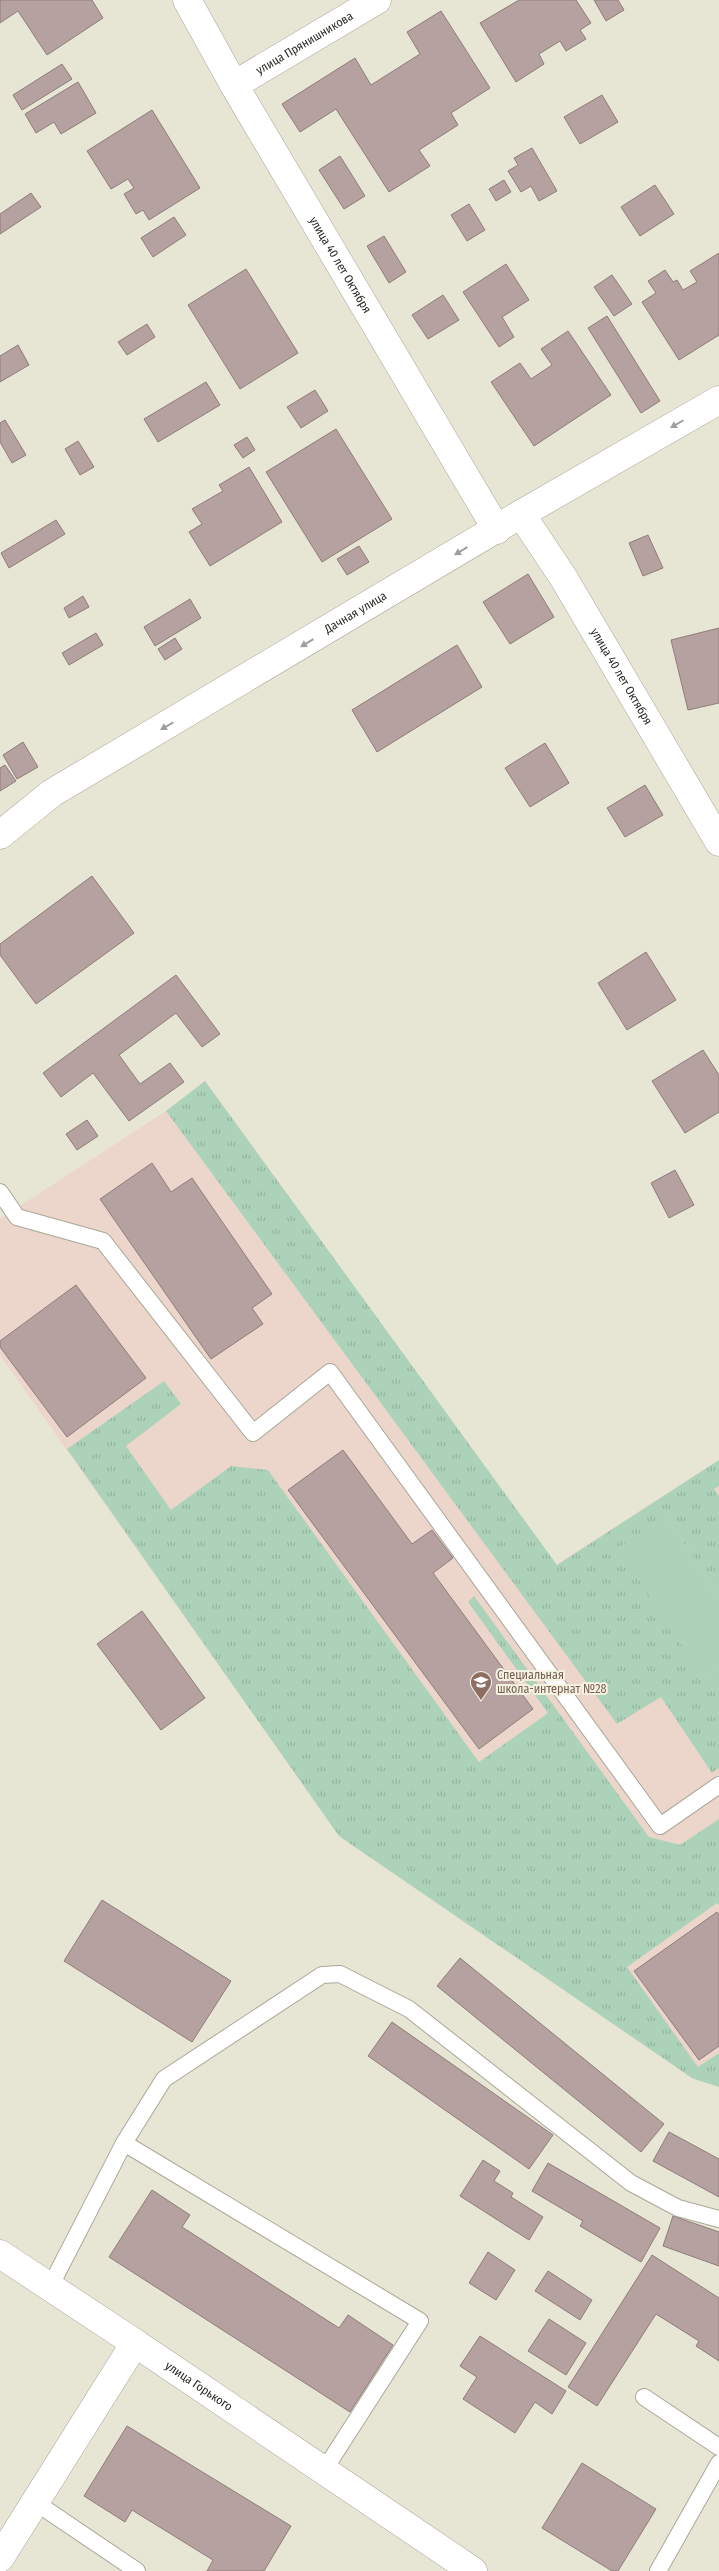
<svg xmlns="http://www.w3.org/2000/svg" width="719" height="2571" viewBox="0 0 719 2571" font-family="'Fira Sans Condensed',sans-serif">
  <defs>
    <pattern id="grass-tufts" width="24" height="20" patternUnits="userSpaceOnUse" patternTransform="scale(1.25)"><rect width="24" height="20" fill="#acd3b9"/><path d="M3 7l-1-3M5 7V3M7 7l1-3M15 17l-1-3M17 17v-4M19 17l1-3" fill="none" stroke="#94b59f"/></pattern>
  </defs>
  <rect width="100%" height="100%" fill="#e7e5d4"/>
  <polygon fill="#ecd5cb" points="205,1081 556,1565 719,1460 719,2087 692,2078 339,1836 0,1355 0,1219 166,1111"/>
  <g fill="url(#grass-tufts)">
    <polygon points="205,1081 557,1565 719,1460 719,1486 714,1489 719,1496 719,1597 666,1516 703,1678 719,1668 719,1768 712,1773 661,1697 617,1724 166,1111"/>
    <polygon points="164,1381 181,1404 126,1446 171,1510 231,1466 268,1470 479,1762 548,1713 468,1602 474,1596 649,1837 680,1845 719,1819 719,1905 717,1903 627,1967 698,2067 719,2053 719,2087 692,2078 339,1836 67,1449"/>
  </g>
  <polygon fill="#acd3b9" points="666,1516 719,1597 719,1668 703,1678 618,1548"/>
  <g fill="#b5a2a0" stroke="#8f7c7a">
    <polygon points="0,0 92,0 103,18 47,55 18,11 0,23"/>
    <polygon points="519,0 576,0 591,23 580,30 586,39 566,51 560,41 539,54 544,64 516,82 480,23"/>
    <polygon points="594,0 618,0 624,10 606,21"/>
    <polygon points="441,11 490,88 451,113 458,125 419,150 430,166 389,192 336,109 300,132 282,104 355,58 371,85 420,54 407,32"/>
    <polygon points="62,64 72,79 22,110 13,95"/>
    <polygon points="78,82 96,113 61,134 54,122 36,133 25,114"/>
    <polygon points="602,95 618,122 580,144 564,117"/>
    <polygon points="152,110 200,188 149,220 143,210 136,214 124,194 134,188 128,179 111,189 87,151"/>
    <polygon points="532,148 557,191 539,201 531,186 521,192 508,171 518,165 514,158"/>
    <polygon points="340,156 365,196 344,209 319,170"/>
    <polygon points="504,180 511,192 496,201 489,189"/>
    <polygon points="655,185 674,214 640,236 621,207"/>
    <polygon points="31,193 41,207 0,234 0,214"/>
    <polygon points="469,204 485,230 467,241 451,215"/>
    <polygon points="174,217 186,235 153,257 141,238"/>
    <polygon points="384,236 406,272 389,283 367,246"/>
    <polygon points="719,253 719,335 679,360 642,302 656,293 648,281 665,270 673,282 677,280 683,290 697,282 690,271"/>
    <polygon points="506,264 529,300 502,317 514,337 499,347 463,292"/>
    <polygon points="246,269 298,353 240,389 188,305"/>
    <polygon points="612,275 632,304 614,316 594,287"/>
    <polygon points="443,295 459,320 428,339 412,315"/>
    <polygon points="607,316 660,401 641,413 588,328"/>
    <polygon points="147,324 155,337 127,355 118,342"/>
    <polygon points="568,331 611,395 534,446 491,382 520,363 531,379 552,365 541,349"/>
    <polygon points="18,345 29,365 0,382 0,356"/>
    <polygon points="206,382 220,405 158,442 144,419"/>
    <polygon points="315,390 328,411 301,428 287,407"/>
    <polygon points="5,420 26,455 12,463 0,442 0,423"/>
    <polygon points="336,429 392,519 322,562 266,472"/>
    <polygon points="247,437 255,450 243,458 234,445"/>
    <polygon points="78,441 94,467 80,475 65,449"/>
    <polygon points="249,467 282,522 210,566 189,532 202,524 192,509 223,491 219,485"/>
    <polygon points="56,520 65,534 9,568 1,553"/>
    <polygon points="648,535 663,568 643,576 629,543"/>
    <polygon points="359,546 369,562 347,575 337,559"/>
    <polygon points="528,574 554,617 510,644 483,602"/>
    <polygon points="83,596 89,607 69,618 64,608"/>
    <polygon points="190,599 201,618 155,646 144,627"/>
    <polygon points="719,628 719,703 688,710 671,640"/>
    <polygon points="96,633 103,645 69,665 62,653"/>
    <polygon points="175,638 182,649 165,660 158,649"/>
    <polygon points="457,645 482,687 377,752 352,710"/>
    <polygon points="23,742 38,767 17,779 3,755"/>
    <polygon points="545,743 569,783 530,807 505,768"/>
    <polygon points="5,765 16,781 0,791 0,768"/>
    <polygon points="645,785 663,815 625,837 607,808"/>
    <polygon points="92,876 134,933 36,1004 0,955 0,944"/>
    <polygon points="646,952 676,1000 627,1030 598,983"/>
    <polygon points="176,975 220,1034 202,1047 176,1013 119,1055 140,1084 170,1063 184,1082 129,1121 93,1073 61,1097 43,1073"/>
    <polygon points="703,1050 719,1075 719,1112 685,1133 652,1081"/>
    <polygon points="87,1120 98,1136 77,1150 66,1134"/>
    <polygon points="152,1163 171,1192 192,1178 272,1294 252,1308 263,1324 211,1359 100,1199"/>
    <polygon points="675,1170 694,1205 669,1218 651,1183"/>
    <polygon points="76,1285 146,1378 67,1437 0,1347 0,1341"/>
    <polygon points="343,1450 412,1544 432,1530 453,1558 433,1573 533,1709 479,1749 288,1490"/>
    <polygon points="142,1611 205,1698 161,1730 97,1644"/>
    <polygon points="102,1900 231,1981 192,2042 64,1961"/>
    <polygon points="717,1912 719,1915 719,2046 699,2060 634,1971"/>
    <polygon points="460,1958 664,2124 641,2152 437,1986"/>
    <polygon points="392,2022 553,2135 529,2169 368,2056"/>
    <polygon points="669,2132 719,2159 719,2197 653,2161"/>
    <polygon points="483,2160 500,2171 494,2181 513,2193 511,2197 543,2217 529,2240 460,2196"/>
    <polygon points="548,2163 660,2228 641,2262 580,2226 583,2221 532,2191"/>
    <polygon points="152,2190 190,2215 182,2227 339,2328 348,2315 393,2345 350,2412 109,2257"/>
    <polygon points="673,2216 719,2232 719,2266 663,2246"/>
    <polygon points="488,2252 515,2270 496,2300 469,2283"/>
    <polygon points="652,2255 719,2298 719,2361 696,2346 699,2341 656,2314 597,2406 568,2387"/>
    <polygon points="548,2271 592,2300 580,2320 535,2291"/>
    <polygon points="549,2319 586,2343 566,2375 528,2351"/>
    <polygon points="480,2336 566,2391 552,2414 535,2402 515,2433 463,2399 477,2377 460,2366"/>
    <polygon points="127,2426 291,2526 264,2571 207,2571 213,2560 132,2510 125,2522 84,2496"/>
    <polygon points="582,2463 656,2509 618,2571 612,2571 542,2528"/>
  </g>
  <g fill="none" stroke-linecap="round" stroke-linejoin="round">
    <g stroke="#a9a797" stroke-width="18">
      <g id="lane">
        <polyline points="0,1192 17,1217 103,1241 253,1433 330,1372 660,1826 719,1785"/>
        <polyline points="124,2143 164,2079 322,1975 340,1974 409,2009 631,2183 678,2208 719,2219"/>
        <polyline points="50,2287 124,2143 420,2321 323,2472"/>
        <polyline points="644,2397 719,2447"/>
        <polyline points="35,2502 137,2571"/>
        <polyline points="658,2571 719,2463"/>
      </g>
    </g>
    <g stroke="#a9a797" stroke-width="29">
      <g id="street">
        <path id="s1" d="M 187,0 L 234,85 L 497,530"/>
        <path id="s2" d="M 234,85 L 377,0"/>
        <path id="s3" d="M 521,514 L 563,577 L 719,842"/>
        <path id="s4" d="M 0,835 L 52,793 L 521,514 L 719,400"/>
        <polyline points="0,2254 135,2343"/>
        <path id="s5" d="M 0,2558 L 135,2343 L 473,2571"/>
      </g>
    </g>
    <use href="#lane" stroke="#fff" stroke-width="16"/>
    <use href="#street" stroke="#fff" stroke-width="28"/>
  </g>
  <defs><path id="oneway-solid" d="M-6-.8H1V-3.2L6.5 0L1 3.2V.8H-6Z" transform="scale(1.25)"/></defs>
  <g fill="#9f9e9c">
    <use href="#oneway-solid" transform="translate(677 424) rotate(150)"/>
    <use href="#oneway-solid" transform="translate(461 551) rotate(149)"/>
    <use href="#oneway-solid" transform="translate(307 643) rotate(149)"/>
    <use href="#oneway-solid" transform="translate(167 726) rotate(150)"/>
  </g>
  <defs>
    <g id="school-pin" transform="scale(1.125)"><path d="M0 17L-7.5 6A9.5 9.5 0 1 1 7.5 6Z" fill="#8d6e63" stroke="#f5f2e1"/><path d="M0-5L7-2L0 1L-7-2ZM-4 1L0 2.5L4 1V4Q0 6-4 4Z" fill="#fff"/></g>
  </defs>
  <g fill-rule="evenodd">
    <use href="#school-pin" x="481" y="1682"/>
  </g>
  <g text-anchor="middle" stroke-width="4" stroke-linejoin="round" paint-order="stroke">
    <g font-size="12" fill="#292822" stroke="#f5f2e1">
      <text dy="4" stroke="none"><textPath href="#s2" startOffset="82">улица Прянишникова</textPath></text>
      <text dy="4" stroke="none"><textPath href="#s1" startOffset="306">улица 40 лет Октября</textPath></text>
      <text dy="4" stroke="none"><textPath href="#s4" startOffset="420">Дачная улица</textPath></text>
      <text dy="4" stroke="none"><textPath href="#s3" startOffset="191">улица 40 лет Октября</textPath></text>
      <text dy="4" stroke="none"><textPath href="#s5" startOffset="331">улица Горького</textPath></text>
    </g>
    <g font-size="12" fill="#785e54" stroke="#f5f2e1" text-anchor="start">
      <text x="497" y="1679">Специальная<tspan x="497" dy="14">школа-интернат №28</tspan></text>
    </g>
  </g>
</svg>
